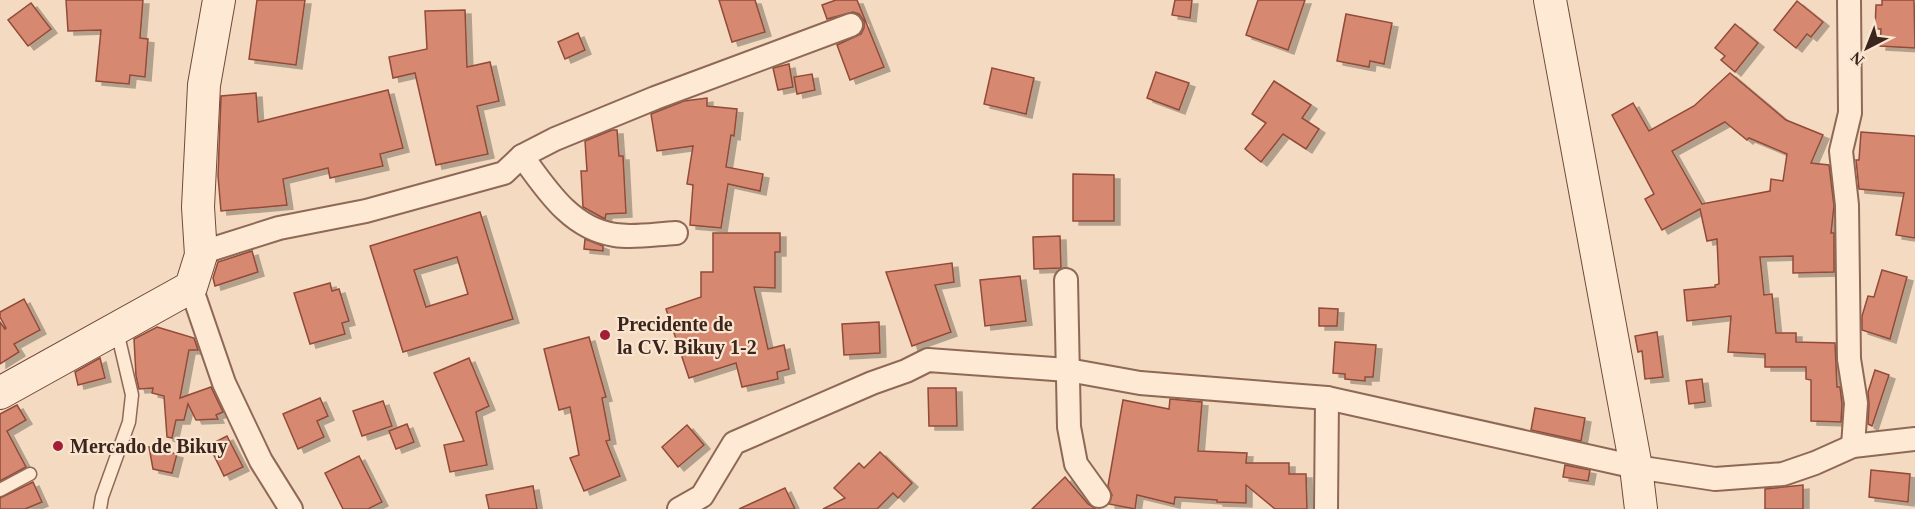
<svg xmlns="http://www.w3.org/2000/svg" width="1915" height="509" viewBox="0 0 1915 509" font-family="Georgia,serif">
  <defs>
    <filter id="shadow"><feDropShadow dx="6" dy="4" stdDeviation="0" flood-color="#0004"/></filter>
  </defs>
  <rect width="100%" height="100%" fill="#f3dac0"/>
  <g fill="#d68871" stroke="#914b38" stroke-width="1.5" fill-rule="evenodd" filter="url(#shadow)">
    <polygon points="66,0 143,0 140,38 148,39 145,77 130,75 129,84 96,81 101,30 68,31"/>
    <polygon points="257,0 305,0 296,65 249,59"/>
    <polygon points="719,0 755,0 765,32 732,42"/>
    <polygon points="836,0 857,0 884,67 850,80 837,45 861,34 864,28 864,21 859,14 853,12 827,19 822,5"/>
    <polygon points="1175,0 1192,0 1190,18 1172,15"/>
    <polygon points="1258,0 1305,0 1288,50 1246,35"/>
    <polygon points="1882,0 1914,0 1915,48 1880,46 1881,29 1875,29 1876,5 1882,5"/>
    <polygon points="1797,1 1823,22 1811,37 1807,34 1796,48 1774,30"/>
    <polygon points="31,3 51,29 28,46 8,20"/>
    <polygon points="465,10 467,67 490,62 499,101 477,106 488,154 436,165 415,73 393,78 389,57 427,49 425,11"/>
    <polygon points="1346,14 1392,23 1384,64 1370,61 1369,67 1337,61"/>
    <polygon points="1735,24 1758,43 1735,72 1721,60 1725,56 1715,48"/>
    <polygon points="578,33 585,50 565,59 558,42"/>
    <polygon points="789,64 793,87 778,90 773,68"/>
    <polygon points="992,68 1034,78 1026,114 984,104"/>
    <polygon points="1156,72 1189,83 1179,110 1147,98"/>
    <path d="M 1730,73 L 1786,120 L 1823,135 L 1811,163 L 1829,165 L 1834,206 L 1831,233 L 1834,233 L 1834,272 L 1793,273 L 1793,256 L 1760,257 L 1764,295 L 1772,294 L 1776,333 L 1796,333 L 1796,342 L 1835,343 L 1837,387 L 1840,387 L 1842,404 L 1841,422 L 1811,421 L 1811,380 L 1806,379 L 1806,367 L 1765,367 L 1765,354 L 1728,352 L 1731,316 L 1687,321 L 1684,290 L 1715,287 L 1715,285 L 1719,284 L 1717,239 L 1707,241 L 1700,209 L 1662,230 L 1645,199 L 1654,194 L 1612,115 L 1633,103 L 1649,131 L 1694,106 ZM 1725,122 L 1747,140 L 1749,138 L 1787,154 L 1783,181 L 1771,179 L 1770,191 L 1702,204 L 1672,151 Z"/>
    <polygon points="812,74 815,90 797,94 794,77"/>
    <polygon points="1274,81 1311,105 1302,118 1319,129 1306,149 1283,134 1261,162 1245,149 1266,123 1252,114"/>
    <polygon points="388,90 403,148 380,154 383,166 330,178 328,168 283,179 287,205 221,211 218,176 221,96 256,93 258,122"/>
    <polygon points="707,98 707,106 737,109 734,136 731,135 726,167 763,174 760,191 728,184 721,228 690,225 693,185 687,184 693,146 657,151 651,114 684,101"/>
    <polygon points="612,130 617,130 619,156 623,156 626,213 606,214 605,219 583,207 581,171 587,171 585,141"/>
    <polygon points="1861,132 1915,136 1915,238 1896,235 1904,193 1859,189 1856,160 1859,160"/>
    <polygon points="1073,174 1114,175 1114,221 1073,221"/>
    <path d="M 480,212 L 513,319 L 403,352 L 370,246 ZM 457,257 L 468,294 L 426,307 L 414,270 Z"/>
    <polygon points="713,233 780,233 780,252 775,252 775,288 754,287 768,349 784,345 789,369 777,372 778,379 742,387 736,363 689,378 666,309 701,297 701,272 713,272"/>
    <polygon points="1060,236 1061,268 1034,269 1033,237"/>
    <polygon points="585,239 603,246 603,251 584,249"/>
    <polygon points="252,251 258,272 215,286 213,278 218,262"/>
    <polygon points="952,263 954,282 935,285 951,332 912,346 886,272"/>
    <polygon points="1882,270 1907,277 1890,339 1862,330 1862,316 1868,296 1874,297"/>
    <polygon points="1020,276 1026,321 985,326 980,280"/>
    <polygon points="330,283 332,291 339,289 349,321 342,323 345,334 310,344 294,293"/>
    <polygon points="24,299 40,330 14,344 19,352 0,364 0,322 5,329 6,328 0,317 0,312"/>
    <polygon points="1319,308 1338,309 1337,326 1319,326"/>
    <polygon points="879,322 880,353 844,355 842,324"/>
    <polygon points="157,327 194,338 198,350 189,350 180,398 211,387 223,412 216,415 218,419 196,420 188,404 184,420 176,420 172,438 167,437 164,396 152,393 153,388 139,389 136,376 134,339"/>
    <polygon points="1657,332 1663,377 1645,379 1642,351 1638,352 1635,336"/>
    <polygon points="589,337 606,397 602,398 610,440 606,441 620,476 584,491 570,458 579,455 570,407 559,410 544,349"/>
    <polygon points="1335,342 1376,345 1373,377 1365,377 1365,381 1345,379 1345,374 1333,373"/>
    <polygon points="100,358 105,378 78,385 75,372"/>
    <polygon points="469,358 489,406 476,412 487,465 450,472 444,445 464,441 434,373"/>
    <polygon points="1875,370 1889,375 1872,426 1868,424 1869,404 1868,392"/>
    <polygon points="1702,379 1705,402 1689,404 1686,381"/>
    <polygon points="928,388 956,388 957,426 929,426"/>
    <polygon points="320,398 328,416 317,421 324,437 298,449 283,414"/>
    <polygon points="1170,399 1202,402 1198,451 1247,453 1246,463 1289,463 1289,474 1306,474 1307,509 1275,509 1246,485 1246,503 1217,502 1217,500 1175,497 1174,504 1137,495 1135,509 1109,504 1112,495 1108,486 1123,400 1169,409"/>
    <polygon points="383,401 392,426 362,436 353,411"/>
    <polygon points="17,405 26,420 7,431 26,467 0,481 0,414"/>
    <polygon points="1535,408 1585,418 1581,441 1531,430"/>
    <polygon points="407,424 414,442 396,449 389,431"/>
    <polygon points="687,425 704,445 678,467 662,447"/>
    <polygon points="227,436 243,467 224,476 209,445"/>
    <polygon points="149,447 177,454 172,473 153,469"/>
    <polygon points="880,452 912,483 898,498 893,493 877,509 823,509 845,498 834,488 859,463 864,468"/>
    <polygon points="359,456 382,502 368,509 343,509 325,473"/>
    <polygon points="1565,465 1590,470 1588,481 1563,477"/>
    <polygon points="1871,470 1910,474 1908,502 1869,497"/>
    <polygon points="1065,477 1088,504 1096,509 1032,509"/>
    <polygon points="33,482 42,502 25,509 0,509 0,498"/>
    <polygon points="1803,485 1803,509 1765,509 1765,489"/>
    <polygon points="533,486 537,509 489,509 486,495"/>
    <polygon points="785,488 795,509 739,509"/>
  </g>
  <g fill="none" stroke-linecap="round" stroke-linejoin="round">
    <g stroke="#8f6955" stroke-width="15">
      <g id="lane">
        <polyline points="0,490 30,474"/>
        <polyline points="100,509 102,497 129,422 132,395 117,331"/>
      </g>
    </g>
    <g stroke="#8f6955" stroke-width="26">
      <g id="street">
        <polyline points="1849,0 1850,113 1841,151 1847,205 1849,359 1856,403 1853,446"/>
        <path d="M 522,156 C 546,189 571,229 615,235 C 634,238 656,234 676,233"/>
        <polyline points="200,253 279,228 366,211 504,173 522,156 555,139 655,98 851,25"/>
        <polyline points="1066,280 1069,427 1076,464 1099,496"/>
        <polyline points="191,287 224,383 261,461 291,509"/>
        <polyline points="679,509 702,496 734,443 872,383 906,371 928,360 1068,370 1140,383 1327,398 1636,467 1715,479 1783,474 1815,463 1853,446 1915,439"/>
        <polyline points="1326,509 1327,398"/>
      </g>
    </g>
    <g stroke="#704a39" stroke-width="34">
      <g id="secondary">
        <polyline points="1550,0 1636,467 1641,509"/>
        <polyline points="0,393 191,287 201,255 198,207 204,85 219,0"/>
      </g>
    </g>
    <use href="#lane" stroke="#fde9d4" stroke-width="12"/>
    <use href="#street" stroke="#fde9d4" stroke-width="22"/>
    <use href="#secondary" stroke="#fde9d4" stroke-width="32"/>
  </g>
  <g fill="#a51e38" stroke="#fae6d0" stroke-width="2">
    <circle cx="605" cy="335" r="6"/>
    <circle cx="58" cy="446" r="6"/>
  </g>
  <g text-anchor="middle" stroke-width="4.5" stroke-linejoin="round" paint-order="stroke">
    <g font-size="20" font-weight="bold" fill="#3c251c" stroke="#fae6d0" text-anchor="start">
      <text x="617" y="331">Precidente de<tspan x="617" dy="23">la CV. Bikuy 1-2</tspan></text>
      <text x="70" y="453">Mercado de Bikuy</text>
    </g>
  </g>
  <g transform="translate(1867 48) rotate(222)" stroke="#fae6d0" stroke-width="4.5" paint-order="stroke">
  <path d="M0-4.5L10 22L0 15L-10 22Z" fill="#3c251c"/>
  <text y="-9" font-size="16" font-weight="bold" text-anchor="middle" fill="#3c251c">N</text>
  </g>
</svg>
